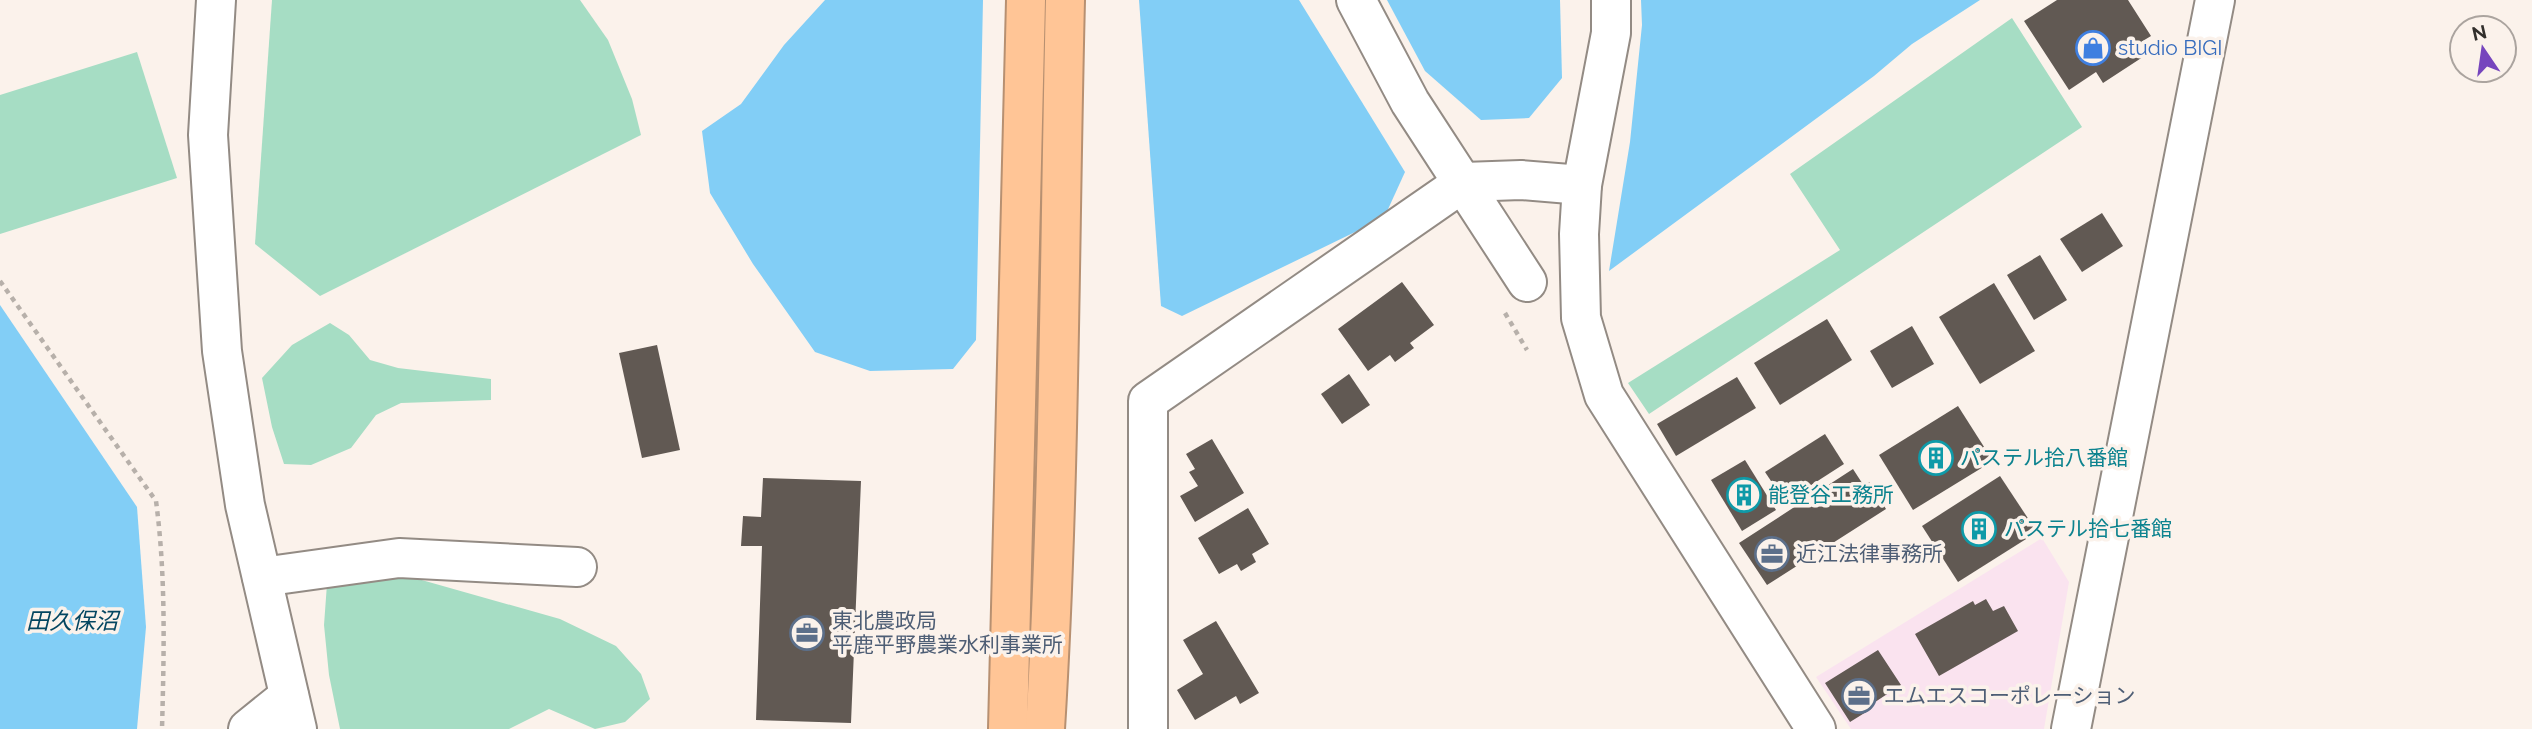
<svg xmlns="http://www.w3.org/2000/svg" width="2532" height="729" viewBox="0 0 2532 729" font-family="Raleway,'Noto Sans JP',sans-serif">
  <rect width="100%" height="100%" fill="#fbf2eb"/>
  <polygon fill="#fae3ef" points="2042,538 2069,582 2044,729 1851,729 1816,677"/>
  <g fill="#a6ddc4">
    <polygon points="272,0 580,0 608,40 632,99 641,135 320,296 255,244"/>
    <polygon points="2012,18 2082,127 1649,414 1628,383 1840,250 1790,174"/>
    <polygon points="137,52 177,178 0,234 0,95"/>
    <polygon points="330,323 349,335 370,360 398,368 491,379 491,400 401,403 376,415 351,448 311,465 284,464 272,427 262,378 292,345"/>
    <polygon points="404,575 560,619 616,646 641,674 650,699 625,722 595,729 549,709 509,729 340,729 329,675 324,625 327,584"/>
  </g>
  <g fill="#82cef6">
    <polygon points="825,0 983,0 976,340 953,369 870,371 815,352 753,264 710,193 702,131 741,104 784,45"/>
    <polygon points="1139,0 1299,0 1405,172 1384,218 1182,316 1161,306"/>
    <polygon points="1387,0 1560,0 1562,78 1529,118 1481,120 1425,71"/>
    <polygon points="1641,0 1980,0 1912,44 1874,76 1609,271 1630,142 1642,25"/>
    <polygon points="0,305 137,507 146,627 137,729 0,729"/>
  </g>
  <g fill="#615953">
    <polygon points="2057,0 2128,0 2151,36 2141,42 2149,53 2103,83 2096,72 2069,90 2024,21"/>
    <polygon points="2102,213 2123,246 2082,272 2060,239"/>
    <polygon points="2040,255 2067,300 2034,320 2007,275"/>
    <polygon points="1402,282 1434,325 1410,343 1414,348 1395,362 1390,355 1368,371 1338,329"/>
    <polygon points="1994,283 2035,351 1980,384 1939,317"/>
    <polygon points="1827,319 1852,360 1780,405 1754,363"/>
    <polygon points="1912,326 1934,364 1892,388 1870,351"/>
    <polygon points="657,345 680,450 642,458 619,353"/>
    <polygon points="1349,374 1370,405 1342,424 1321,394"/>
    <polygon points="1737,377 1756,408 1676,456 1657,424"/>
    <polygon points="1958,406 1993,461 1913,510 1879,455"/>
    <polygon points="1825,434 1844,464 1785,502 1765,472"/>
    <polygon points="1212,439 1244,493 1195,522 1180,496 1198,486 1189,472 1195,469 1186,454"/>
    <polygon points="1745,460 1776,510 1742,531 1711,480"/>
    <polygon points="1853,469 1864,486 1869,482 1886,509 1767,585 1739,543"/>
    <polygon points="2000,476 2037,532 1958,582 1922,526"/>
    <polygon points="763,478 861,481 851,723 756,720 762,546 741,546 743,516 761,517"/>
    <polygon points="1248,508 1269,544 1252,554 1256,562 1241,571 1237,564 1219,574 1198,538"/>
    <polygon points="1986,599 1993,611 2004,606 2018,631 1939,676 1915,634 1973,601 1975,605"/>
    <polygon points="1216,621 1259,693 1240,704 1236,696 1195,720 1177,690 1203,674 1183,640"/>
    <polygon points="1878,650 1901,685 1869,706 1871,709 1850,722 1825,683"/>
  </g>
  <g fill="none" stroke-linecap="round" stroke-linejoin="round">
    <g stroke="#938b84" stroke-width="42">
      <g id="minor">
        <polyline points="216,0 208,135 222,351 245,505 297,729"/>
        <polyline points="1356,0 1410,102 1527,282"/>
        <polyline points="1611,0 1611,33 1582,185 1579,234 1581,318 1604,395 1816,729"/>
        <polyline points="262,577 399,558 577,567"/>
        <polyline points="248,729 289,696"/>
        <polyline points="1148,729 1148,401 1464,182 1521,180 1582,185"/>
        <polyline points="2071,729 2215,0"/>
      </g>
    </g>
    <g stroke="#b79071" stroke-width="42">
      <g id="highway">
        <polyline points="1008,729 1026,0"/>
        <path d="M 1045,729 C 1060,486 1059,243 1065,0"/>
      </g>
    </g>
    <g stroke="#b7b0aa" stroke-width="4.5" stroke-dasharray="5 5" stroke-linecap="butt">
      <path d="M 0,281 L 156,501 C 166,576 164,653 162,729"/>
      <polyline points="1505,313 1527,350"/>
    </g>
    <use href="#minor" stroke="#fff" stroke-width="38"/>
    <use href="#highway" stroke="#ffc596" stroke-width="38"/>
  </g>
  <defs>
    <g id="shop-ring" transform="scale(1.75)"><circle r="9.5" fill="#fbf2eb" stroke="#3f7fe0" stroke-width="1.5"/><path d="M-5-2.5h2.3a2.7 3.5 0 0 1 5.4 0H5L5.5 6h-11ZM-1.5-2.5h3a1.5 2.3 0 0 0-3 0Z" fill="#3f7fe0"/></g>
    <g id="building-ring" transform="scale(1.75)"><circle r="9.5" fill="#fbf2eb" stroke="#0f9aa8" stroke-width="1.5"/><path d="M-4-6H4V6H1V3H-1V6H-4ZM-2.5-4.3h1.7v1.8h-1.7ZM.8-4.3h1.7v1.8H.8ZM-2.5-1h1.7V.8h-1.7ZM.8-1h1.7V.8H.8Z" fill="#0f9aa8"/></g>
    <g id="office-ring" transform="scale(1.75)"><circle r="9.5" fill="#fbf2eb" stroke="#5c6f8a" stroke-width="1.5"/><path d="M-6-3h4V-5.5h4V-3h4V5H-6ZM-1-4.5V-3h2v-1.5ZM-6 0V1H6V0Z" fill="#5c6f8a"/></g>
  </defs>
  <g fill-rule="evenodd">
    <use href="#shop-ring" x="2093" y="48"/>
    <use href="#building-ring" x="1936" y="458"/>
    <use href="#building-ring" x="1744" y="495"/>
    <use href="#building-ring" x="1979" y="529"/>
    <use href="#office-ring" x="1772" y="554"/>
    <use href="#office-ring" x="807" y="633"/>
    <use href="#office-ring" x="1859" y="696"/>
  </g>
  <g text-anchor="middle" stroke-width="7" stroke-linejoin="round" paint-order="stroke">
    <g font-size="21" fill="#366cbe" stroke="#fbf2eb" text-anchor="start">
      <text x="2118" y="55">studio BIGI</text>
    </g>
    <g font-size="21" fill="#0d838f" stroke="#fbf2eb" text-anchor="start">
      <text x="1960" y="465">パステル拾八番館</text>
      <text x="1768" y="502">能登谷工務所</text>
      <text x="2004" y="536">パステル拾七番館</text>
    </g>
    <g font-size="21" fill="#4e5e75" stroke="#fbf2eb" text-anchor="start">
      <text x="1796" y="561">近江法律事務所</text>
      <text x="832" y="628">東北農政局<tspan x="832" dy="24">平鹿平野農業水利事業所</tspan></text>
      <text x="1884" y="703">エムエスコーポレーション</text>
    </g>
    <g font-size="23" font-style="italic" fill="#044661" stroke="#fbf2eb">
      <text x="72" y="629">田久保沼</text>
    </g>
  </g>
  <g transform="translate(2483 49) rotate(347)"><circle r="33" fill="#fbf2eb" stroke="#aba49f" stroke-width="2"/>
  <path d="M0-5L12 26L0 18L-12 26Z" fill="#7645bd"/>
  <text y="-10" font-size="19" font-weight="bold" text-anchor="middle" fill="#322f2c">N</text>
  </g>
</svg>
